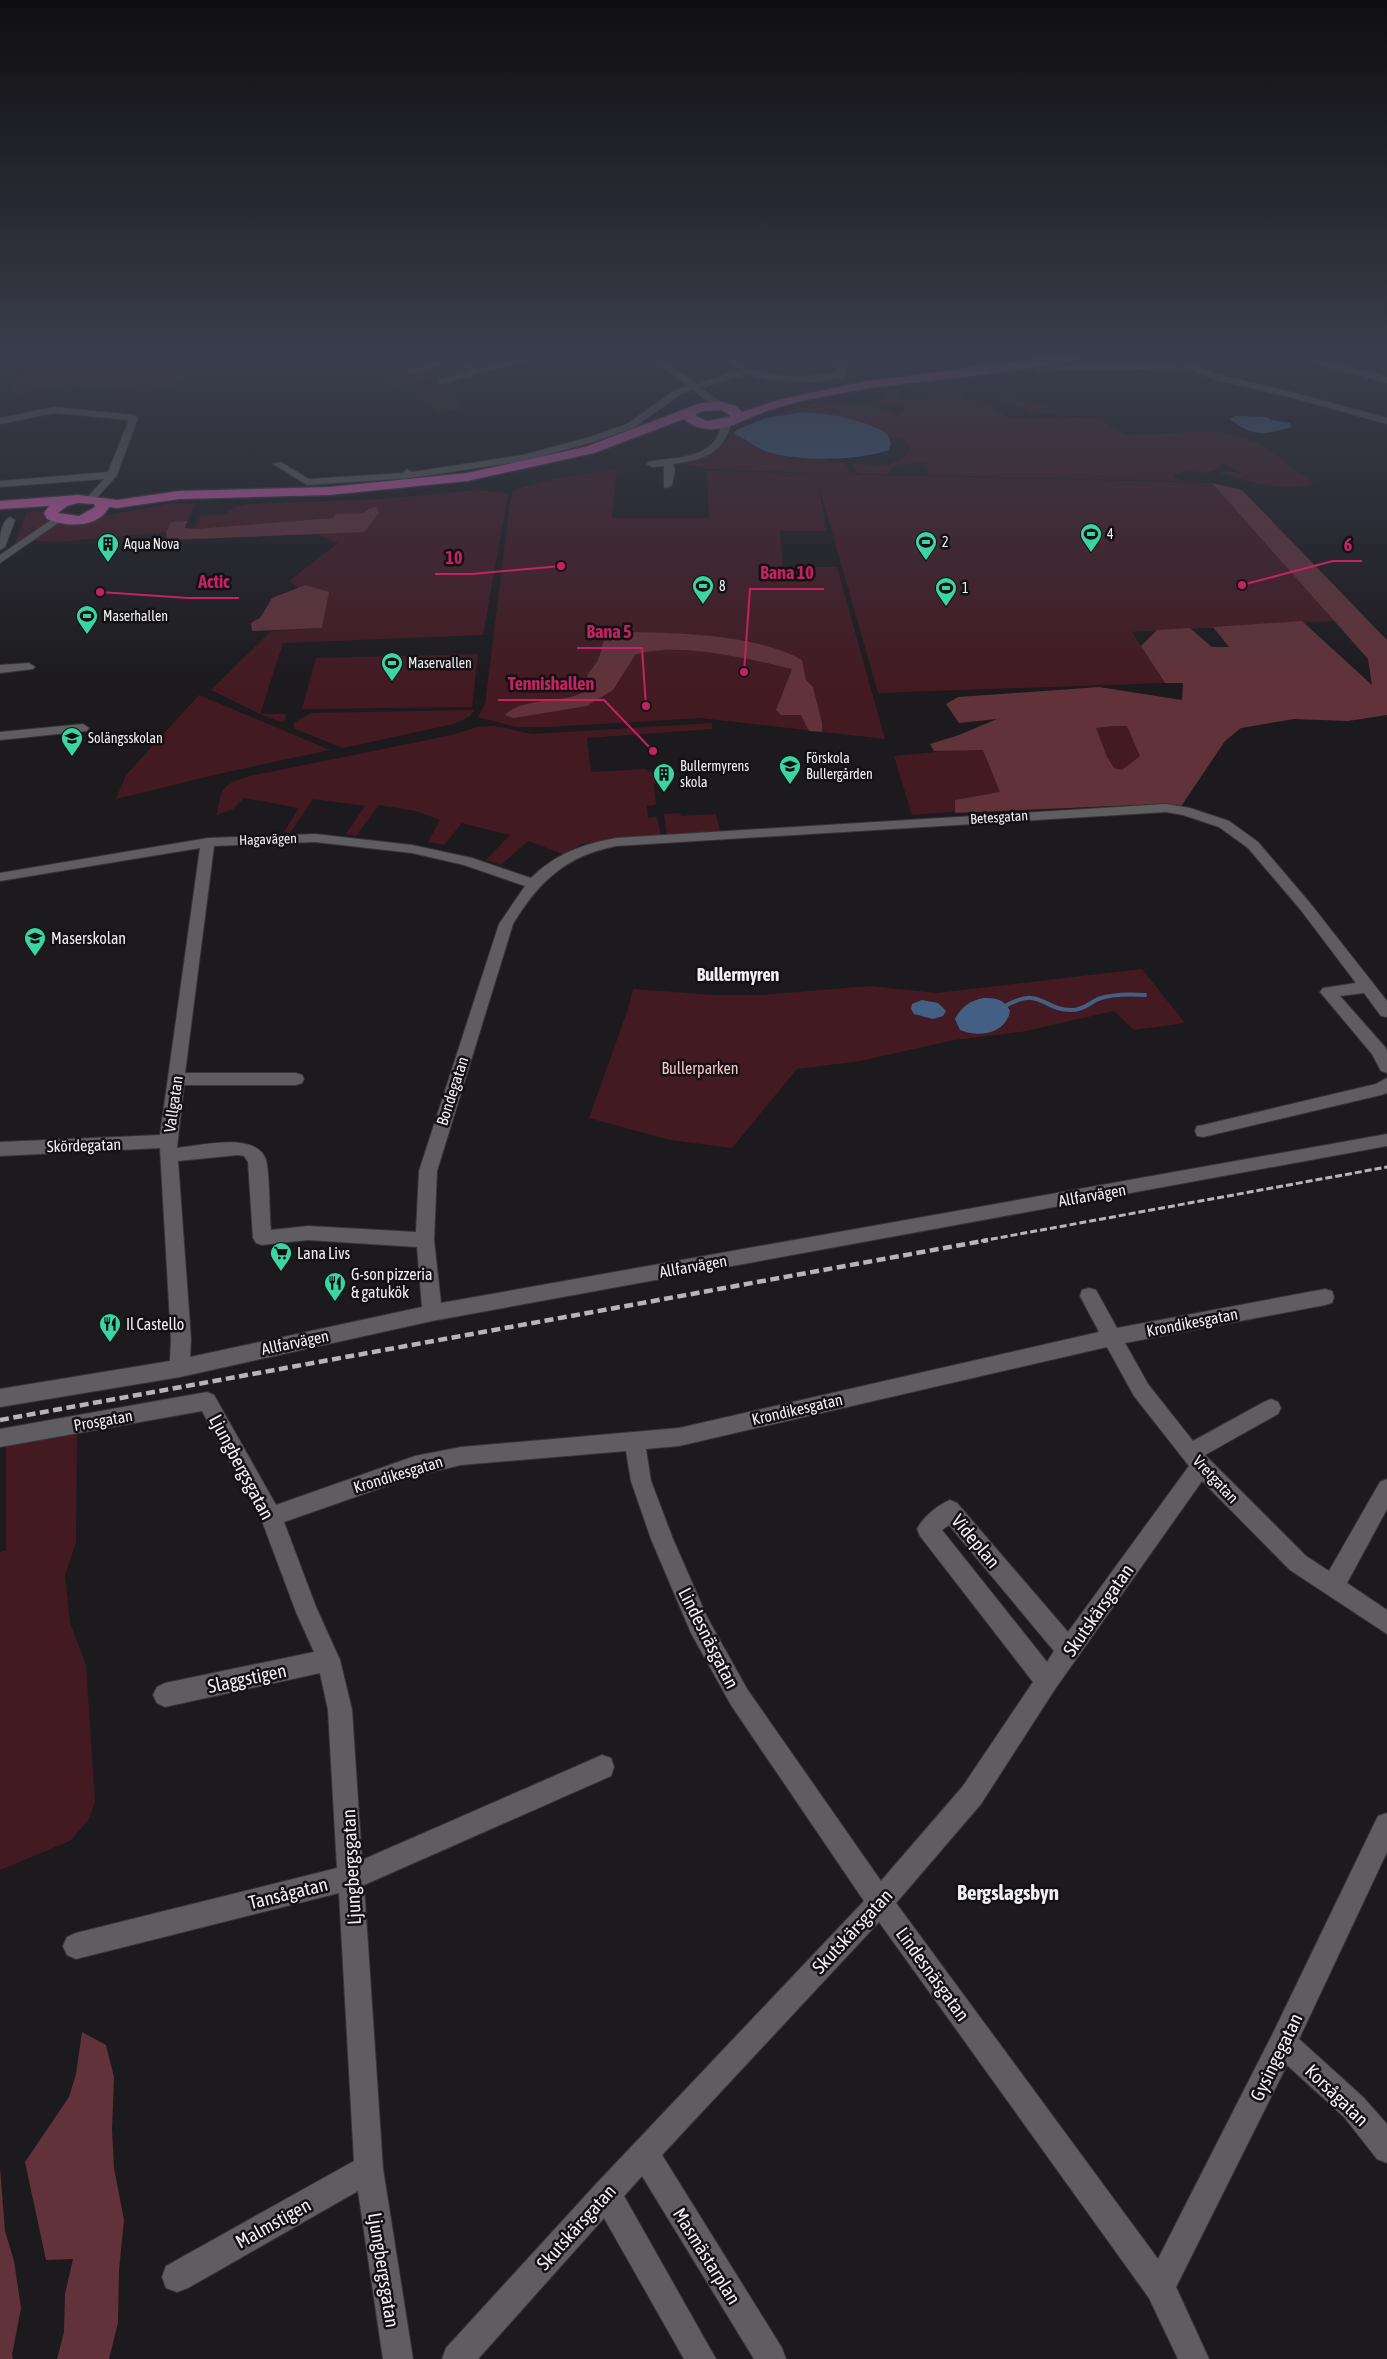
<svg xmlns="http://www.w3.org/2000/svg" width="1387" height="2359" viewBox="0 0 1387 2359" font-family="'Asap Condensed',sans-serif">
  <rect width="100%" height="100%" fill="#1c1a1d"/>
  <g fill="#431a22">
    <polygon points="51,356 161,356 159,357 186,376 169,388 147,392 67,384 15,395 13,383 19,381 22,363"/>
    <polygon points="452,360 467,369 394,387 381,378"/>
    <path d="M 885,387 L 897,391 L 901,400 L 925,403 L 929,395 L 941,394 L 944,391 L 966,393 L 966,400 C 987,403 993,404 1008,419 L 1040,418 L 1063,420 L 1078,417 L 1099,420 L 1126,435 L 1218,431 L 1259,443 L 1315,484 C 1276,491 1256,483 1220,473 L 1226,471 L 1241,473 L 1224,463 L 1219,465 L 1222,468 L 1205,473 L 1189,471 L 1173,474 L 1179,481 L 929,475 L 926,462 L 896,465 L 887,474 L 858,474 L 853,463 C 876,465 891,470 909,452 L 908,443 L 903,439 L 889,437 L 887,433 C 840,414 816,409 766,418 L 818,402 L 854,405 L 875,404 L 898,416 L 905,409 L 878,401 L 887,397 L 885,392 L 877,389 Z"/>
    <polygon points="439,392 463,407 442,413 418,398"/>
    <polygon points="999,399 1013,399 1053,407 1056,414 1030,412 1026,407 1014,406 1013,403 1000,401"/>
    <polygon points="734,434 764,451 792,458 822,458 829,462 845,462 849,470 846,474 707,469 681,463 707,455"/>
    <polygon points="617,469 612,518 709,518 707,471 1212,483 1336,621 1132,632 1165,683 878,693 818,483 827,531 780,531 783,567 837,567 885,739 700,718 550,727 516,727 478,717 485,704 510,503 513,490 553,479"/>
    <polygon points="478,490 508,494 483,635 283,643 260,714 286,714 285,720 281,722 260,714 211,690 271,631 322,628 305,585 298,588 289,581 338,543 315,534 187,539 201,515 226,514 234,507 250,504 383,499"/>
    <path d="M 172,503 L 195,504 L 185,528 L 166,532 L 57,542 L 28,540 L 15,544 L 26,513 C 37,508 43,512 52,519 L 94,518 Z"/>
    <polygon points="478,654 472,707 302,709 316,658"/>
    <polygon points="199,695 330,750 227,772 116,799 126,775"/>
    <polygon points="474,710 470,716 454,724 343,748 295,729 293,723 311,713"/>
    <polygon points="1128,714 1166,785 1113,802 1069,716"/>
    <path d="M 712,723 L 712,729 L 587,738 L 591,772 L 645,769 L 672,783 L 654,784 L 656,805 L 647,806 L 648,818 L 657,817 L 661,835 L 582,844 L 563,854 L 528,841 L 501,865 L 486,860 L 510,835 L 462,823 L 444,845 L 428,842 L 440,820 L 416,811 L 379,805 L 356,836 L 346,834 L 365,806 L 313,799 L 290,833 L 284,832 L 299,808 L 244,798 L 233,809 L 217,815 C 221,787 223,784 250,776 L 452,735 C 464,731 477,726 490,726 C 501,726 520,732 533,734 Z"/>
    <polygon points="986,747 1011,807 912,815 894,756"/>
    <polygon points="680,813 681,816 716,814 720,831 667,835 664,814"/>
    <polygon points="1142,969 1185,1023 1134,1030 1114,1011 1021,1032 954,1040 861,1061 797,1069 732,1148 670,1140 589,1118 629,1006 633,989 715,995 762,995 870,986 937,993"/>
    <polygon points="77,1432 76,1542 65,1576 70,1623 86,1665 95,1802 89,1819 70,1841 0,1870 0,1552 6,1550 6,1445"/>
  </g>
  <g fill="#61323a" fill-rule="evenodd">
    <path d="M 1212,483 L 1242,490 L 1387,640 L 1387,715 L 1348,721 L 1294,719 L 1241,728 L 1225,741 L 1180,808 L 1161,804 L 955,813 L 955,800 L 1000,792 L 983,750 L 934,751 L 930,744 L 959,735 L 997,719 L 959,723 L 946,704 L 958,697 L 1099,687 L 1182,700 L 1183,683 L 1165,683 L 1141,646 L 1157,630 L 1190,628 L 1212,647 L 1229,647 L 1213,627 L 1302,621 L 1372,685 L 1368,659 ZM 1113,726 L 1127,726 L 1140,756 L 1122,770 L 1114,768 L 1107,757 L 1096,728 Z"/>
    <polygon points="377,507 379,513 364,532 167,540 166,532 171,522 187,521 185,528 196,529 333,518 335,514 364,513 370,508"/>
    <polygon points="305,585 329,592 322,628 252,631 251,623 260,618 272,598"/>
    <path d="M 632,632 C 683,633 757,635 802,660 L 806,680 L 813,687 L 822,723 L 822,732 L 809,731 L 801,715 L 781,715 L 776,710 L 792,669 C 749,659 676,641 635,655 L 613,690 L 587,706 L 514,718 L 505,715 C 517,701 553,701 571,697 C 578,695 584,692 589,689 C 583,672 591,673 598,660 C 601,654 602,646 604,639 Z"/>
    <polygon points="82,2032 106,2045 114,2077 112,2130 114,2168 124,2220 119,2270 118,2323 109,2359 57,2359 64,2332 65,2294 73,2259 46,2260 25,2162 69,2097 76,2074"/>
    <polygon points="0,2168 5,2231 14,2261 21,2308 12,2355 13,2359 0,2359"/>
  </g>
  <g fill="#436084">
    <path d="M 803,412 C 833,414 860,419 887,433 L 891,443 L 889,450 C 859,461 795,462 765,451 C 754,447 745,438 734,434 L 736,430 L 766,418 Z"/>
    <path d="M 1236,416 L 1267,417 L 1271,420 L 1290,423 L 1291,427 C 1265,435 1252,437 1230,419 Z"/>
    <path d="M 983,998 C 996,998 1004,999 1010,1011 C 1006,1034 978,1038 960,1030 L 955,1019 C 961,1007 970,1001 983,998 Z"/>
    <polygon points="922,1000 938,1003 946,1011 943,1016 933,1019 914,1014 911,1009 912,1004"/>
  </g>
  <g fill="none" stroke-linecap="round" stroke-linejoin="round">
    <path stroke="#436084" stroke-width="4" d="M 1007,1005 C 1043,986 1042,1011 1073,1010 C 1083,1010 1090,1003 1098,999 C 1112,994 1130,994 1145,995"/>
    <g stroke="#353436" stroke-width="2">
      <g id="minor">
        <polygon points="527,356 541,356 442,384 439,383 439,379 469,371 452,362 409,374 405,371 453,357 478,369"/>
        <path d="M 648,356 L 658,356 L 696,384 L 740,370 L 722,356 C 736,356 741,366 753,370 C 779,379 810,377 837,373 L 833,356 L 841,356 L 846,372 L 844,377 L 814,382 L 765,379 L 747,374 L 701,388 L 723,404 L 723,408 L 717,408 L 693,390 L 681,394 L 633,428 L 596,441 L 524,461 L 410,478 L 307,485 L 273,464 L 281,462 L 309,479 L 403,473 L 407,469 L 412,472 L 523,455 L 590,437 L 627,424 L 675,390 L 688,386 Z"/>
        <polygon points="1170,356 1180,356 1198,367 1219,375 1295,393 1387,418 1387,424 1290,397 1212,379 1188,368 1040,371 1036,368 1040,365 1180,364"/>
        <polygon points="1301,356 1312,356 1387,377 1387,383 1313,363"/>
        <polygon points="54,407 134,415 138,418 117,475 94,501 91,502 86,499 104,479 0,487 0,481 108,472 129,420 54,413 0,424 0,418"/>
        <path d="M 727,420 L 732,423 C 721,455 705,459 673,464 L 675,470 L 672,485 L 667,488 L 664,487 L 664,466 L 652,467 L 647,464 L 649,462 C 670,457 696,460 713,443 C 720,437 719,424 727,420 Z"/>
        <polygon points="57,516 62,519 61,521 0,563 0,555"/>
        <path d="M 10,517 L 15,520 L 5,547 L 0,550 C 0,539 0,522 10,517 Z"/>
        <polygon points="29,663 35,667 33,669 0,673 0,665"/>
        <polygon points="83,724 89,728 87,731 0,740 0,732"/>
        <path d="M 1166,804 L 1190,808 L 1229,821 L 1258,842 L 1310,903 L 1387,1001 L 1387,1017 L 1381,1016 L 1364,993 L 1340,996 L 1385,1047 L 1387,1051 L 1387,1073 L 1381,1071 L 1372,1054 L 1320,992 L 1323,988 L 1356,983 L 1300,909 L 1248,848 L 1219,827 L 1183,815 L 1166,812 L 616,846 C 566,856 539,881 513,924 L 437,1171 L 434,1240 L 441,1303 L 1387,1134 L 1387,1146 L 432,1321 L 180,1377 L 0,1407 L 0,1389 L 170,1361 L 171,1339 L 160,1148 L 0,1156 L 0,1142 L 160,1135 L 200,848 L 0,881 L 0,873 L 208,838 L 315,834 L 412,845 L 472,858 L 531,878 C 555,854 583,844 616,838 ZM 315,842 L 412,853 L 464,865 L 525,886 L 499,924 L 419,1171 L 416,1232 L 308,1226 L 271,1230 C 269,1212 270,1176 266,1160 C 257,1131 199,1146 177,1148 L 184,1085 L 296,1085 L 302,1083 L 304,1079 L 302,1075 L 296,1073 L 185,1073 L 214,846 ZM 238,1155 L 244,1156 L 248,1162 L 253,1238 L 256,1243 L 262,1245 L 308,1240 L 417,1247 L 422,1307 L 190,1357 L 191,1339 L 178,1161 Z"/>
        <polygon points="1387,1078 1387,1093 1381,1095 1203,1137 1197,1136 1195,1131 1197,1126 1203,1125 1376,1084"/>
        <path d="M 1089,1288 L 1096,1290 L 1117,1328 L 1325,1289 L 1332,1291 L 1334,1297 L 1332,1303 L 1325,1305 L 1125,1343 L 1148,1384 L 1193,1441 L 1264,1402 L 1271,1399 L 1278,1402 L 1281,1408 L 1278,1414 L 1205,1455 L 1306,1556 L 1329,1571 L 1380,1482 L 1387,1479 L 1387,1509 L 1347,1583 L 1387,1610 L 1387,1634 L 1290,1570 L 1202,1481 L 1055,1689 L 981,1804 L 896,1903 L 1158,2259 L 1273,2033 L 1378,1816 L 1387,1813 L 1387,1852 L 1299,2039 L 1363,2097 L 1387,2124 L 1387,2163 L 1377,2159 L 1344,2117 L 1287,2065 L 1176,2287 L 1209,2359 L 1178,2359 L 1149,2298 L 879,1922 L 662,2155 L 782,2348 L 786,2359 L 754,2359 L 642,2176 L 624,2196 L 716,2359 L 684,2359 L 604,2218 L 478,2359 L 442,2359 L 446,2348 L 596,2184 L 864,1901 L 731,1705 L 691,1633 L 651,1539 L 631,1481 L 626,1451 L 461,1465 L 415,1476 L 284,1522 L 316,1607 L 340,1660 L 352,1710 L 362,1860 L 602,1755 L 611,1758 L 614,1767 L 611,1776 L 364,1885 L 383,2169 L 413,2359 L 383,2359 L 358,2191 L 188,2288 L 177,2292 L 166,2288 L 162,2277 L 166,2266 L 354,2161 L 339,1893 L 76,1959 L 67,1955 L 63,1946 L 67,1937 L 76,1933 L 337,1868 L 328,1710 L 320,1673 L 165,1707 L 157,1703 L 153,1695 L 157,1687 L 165,1683 L 314,1652 L 296,1612 L 262,1521 L 202,1411 L 0,1447 L 0,1429 L 207,1392 L 214,1395 L 276,1505 L 415,1456 L 461,1447 L 679,1428 L 1099,1332 L 1080,1296 L 1082,1290 ZM 1107,1347 L 1134,1396 L 1189,1466 L 1068,1632 L 957,1503 L 950,1500 C 938,1505 923,1517 917,1529 L 920,1536 L 1033,1682 L 963,1786 L 881,1881 L 747,1689 L 707,1617 L 673,1539 L 651,1481 L 646,1449 L 679,1446 ZM 949,1525 L 1054,1651 L 1047,1662 L 942,1530 Z"/>
      </g>
    </g>
    <g stroke="#353436" stroke-width="3">
      <path id="highway" d="M 1058,356 L 1088,356 C 1079,365 892,385 862,389 C 832,395 799,400 770,410 C 751,416 735,427 716,429 C 705,430 692,427 684,419 L 594,453 L 467,481 L 329,495 L 179,499 L 117,508 L 109,507 C 98,529 66,527 47,519 L 44,513 L 49,506 L 0,509 L 0,501 L 78,495 L 117,500 L 179,491 L 329,487 L 467,473 L 585,447 L 701,403 L 722,402 L 736,406 L 742,412 L 778,400 L 862,382 ZM 721,410 L 730,415 L 729,417 L 707,421 L 696,416 L 696,414 L 703,411 ZM 78,503 L 94,504 L 95,507 L 79,516 L 58,513 L 67,506 Z"/>
    </g>
    <use href="#minor" fill="#5f5d60" fill-rule="evenodd"/>
    <use href="#highway" fill="#cc5aa8" fill-rule="evenodd"/>
    <polyline stroke="#b7b5b8" stroke-width="3" stroke-dasharray="7 3" stroke-linecap="butt" points="981,1241 1387,1167"/>
    <polyline stroke="#b7b5b8" stroke-width="4.5" stroke-dasharray="9 4.5" stroke-linecap="butt" points="0,1420 988,1240"/>
  </g>
  <linearGradient id="sky" x2="0" y2="1"><stop stop-color="#0f0e10"/><stop offset="0.52" stop-color="#3a3e4c"/><stop offset="1" stop-color="#3a3e4c" stop-opacity="0"/></linearGradient>
  <rect width="1387" height="686" fill="url(#sky)"/>
  <defs>
    <g id="stadium-pin" transform="scale(1.125)"><path d="M0 17L-7.5 6A9.5 9.5 0 1 1 7.5 6Z" fill="#3bd4a4" stroke="#131114"/><path d="M0-5a6.5 5 0 1 0 0 10a6.5 5 0 1 0 0-10ZM-3.5-1.8h7v3.6h-7Z" fill="#111"/></g>
    <g id="building-pin" transform="scale(1.125)"><path d="M0 17L-7.5 6A9.5 9.5 0 1 1 7.5 6Z" fill="#3bd4a4" stroke="#131114"/><path d="M-4-6H4V6H1V3H-1V6H-4ZM-2.5-4.3h1.7v1.8h-1.7ZM.8-4.3h1.7v1.8H.8ZM-2.5-1h1.7V.8h-1.7ZM.8-1h1.7V.8H.8Z" fill="#111"/></g>
    <g id="school-pin" transform="scale(1.125)"><path d="M0 17L-7.5 6A9.5 9.5 0 1 1 7.5 6Z" fill="#3bd4a4" stroke="#131114"/><path d="M0-5L7-2L0 1L-7-2ZM-4 1L0 2.5L4 1V4Q0 6-4 4Z" fill="#111"/></g>
    <g id="supermarket-pin" transform="scale(1.125)"><path d="M0 17L-7.5 6A9.5 9.5 0 1 1 7.5 6Z" fill="#3bd4a4" stroke="#131114"/><path d="M-6-5.5h2.5l.6 2H6L4.5 2H-2.5L-4.4-4H-6ZM-1.5 3.2a1.3 1.3 0 1 0 .1 0ZM3 3.2a1.3 1.3 0 1 0 .1 0Z" fill="#111"/></g>
    <g id="restaurant-pin" transform="scale(1.125)"><path d="M0 17L-7.5 6A9.5 9.5 0 1 1 7.5 6Z" fill="#3bd4a4" stroke="#131114"/><path d="M-5-6h1v4h1v-4h1v4h1v-4h1v5L-1.5 .5V6h-2V.5L-5-1ZM5-6V6H3V1.5H1.5Q1.5-4 5-6Z" fill="#111"/></g>
  </defs>
  <g fill-rule="evenodd">
    <use href="#stadium-pin" x="1091" y="534"/>
    <use href="#stadium-pin" x="926" y="542"/>
    <use href="#building-pin" x="108" y="544"/>
    <use href="#stadium-pin" x="703" y="586"/>
    <use href="#stadium-pin" x="946" y="588"/>
    <use href="#stadium-pin" x="87" y="616"/>
    <use href="#stadium-pin" x="392" y="663"/>
    <use href="#school-pin" x="72" y="738"/>
    <use href="#school-pin" x="790" y="766"/>
    <use href="#building-pin" x="664" y="774"/>
    <use href="#school-pin" x="35" y="938"/>
    <use href="#supermarket-pin" x="281" y="1253"/>
    <use href="#restaurant-pin" x="335" y="1283"/>
    <use href="#restaurant-pin" x="110" y="1324"/>
  </g>
  <g text-anchor="middle" stroke-width="5" stroke-linejoin="round" paint-order="stroke">
    <g font-size="14" fill="#f0eff1" stroke="#131114" text-anchor="start">
      <text x="1107" y="539">4</text>
      <text x="942" y="547">2</text>
      <text x="124" y="549">Aqua Nova</text>
      <text x="719" y="591">8</text>
      <text x="962" y="593">1</text>
      <text x="103" y="621">Maserhallen</text>
      <text x="408" y="668">Maservallen</text>
      <text x="88" y="743">Solängsskolan</text>
      <text x="806" y="763">Förskola<tspan x="806" dy="16">Bullergården</tspan></text>
      <text x="680" y="771">Bullermyrens<tspan x="680" dy="16">skola</tspan></text>
    </g>
    <g font-size="14" fill="#f0eff1" stroke="#131114">
      <text transform="translate(999 817) rotate(-4)" y="5">Betesgatan</text>
      <text transform="translate(268 839) rotate(-2)" y="5">Hagavägen</text>
    </g>
    <g font-size="16" fill="#f0eff1" stroke="#131114" text-anchor="start">
      <text x="51" y="944">Maserskolan</text>
      <text x="297" y="1259">Lana Livs</text>
      <text x="351" y="1280">G-son pizzeria<tspan x="351" dy="18">&amp; gatukök</tspan></text>
      <text x="126" y="1330">Il Castello</text>
    </g>
    <g font-size="16" fill="#f5c2c8" stroke="#131114">
      <text x="700" y="1074">Bullerparken</text>
    </g>
    <g font-size="16" fill="#f0eff1" stroke="#131114">
      <text transform="translate(452 1091) rotate(-72)" y="6">Bondegatan</text>
      <text transform="translate(173 1104) rotate(-82)" y="6">Vallgatan</text>
      <text transform="translate(84 1145) rotate(-2)" y="6">Skördegatan</text>
      <text transform="translate(1092 1195) rotate(-10)" y="6">Allfarvägen</text>
      <text transform="translate(693 1266) rotate(-10)" y="6">Allfarvägen</text>
      <text transform="translate(1192 1322) rotate(-11)" y="6">Krondikesgatan</text>
      <text transform="translate(295 1342) rotate(-12)" y="6">Allfarvägen</text>
      <text transform="translate(797 1409) rotate(-13)" y="6">Krondikesgatan</text>
      <text transform="translate(103 1420) rotate(-10)" y="6">Prosgatan</text>
      <text transform="translate(398 1474) rotate(-17)" y="6">Krondikesgatan</text>
      <text transform="translate(1216 1479) rotate(47)" y="6">Vretgatan</text>
    </g>
    <g font-size="18" font-weight="bold" fill="#f0eff1" stroke="#131114">
      <text x="738" y="981">Bullermyren</text>
    </g>
    <g font-size="19" fill="#f0eff1" stroke="#131114">
      <text transform="translate(242 1467) rotate(62)" y="7">Ljungbergsgatan</text>
      <text transform="translate(976 1541) rotate(50)" y="7">Videplan</text>
      <text transform="translate(1098 1610) rotate(-55)" y="7">Skutskärsgatan</text>
      <text transform="translate(709 1638) rotate(63)" y="7">Lindesnäsgatan</text>
      <text transform="translate(247 1678) rotate(-12)" y="7">Slaggstigen</text>
      <text transform="translate(351 1867) rotate(-93)" y="7">Ljungbergsgatan</text>
      <text transform="translate(288 1893) rotate(-14)" y="7">Tansågatan</text>
      <text transform="translate(852 1931) rotate(-47)" y="7">Skutskärsgatan</text>
      <text transform="translate(933 1974) rotate(54)" y="7">Lindesnäsgatan</text>
      <text transform="translate(1276 2057) rotate(-64)" y="7">Gysingegatan</text>
      <text transform="translate(1337 2095) rotate(44)" y="7">Korsågatan</text>
      <text transform="translate(273 2223) rotate(-29)" y="7">Malmstigen</text>
      <text transform="translate(576 2227) rotate(-48)" y="7">Skutskärsgatan</text>
      <text transform="translate(707 2256) rotate(58)" y="7">Masmästarplan</text>
      <text transform="translate(384 2270) rotate(81)" y="7">Ljungbergsgatan</text>
    </g>
    <g font-size="21" font-weight="bold" fill="#f0eff1" stroke="#131114">
      <text x="1008" y="1900">Bergslagsbyn</text>
    </g>
  </g>
  <path fill="none" stroke="#c42362" stroke-width="2" d="M1242 585L1333 561H1362M561 566L472 574H435M744 672L750 589H824M100 592L188 598H239M646 706L642 648H577M653 751L604 700H498"/>
  <g fill="#c42362" stroke="#131114" stroke-width="2">
    <circle cx="1242" cy="585" r="5"/>
    <circle cx="561" cy="566" r="5"/>
    <circle cx="744" cy="672" r="5"/>
    <circle cx="100" cy="592" r="5"/>
    <circle cx="646" cy="706" r="5"/>
    <circle cx="653" cy="751" r="5"/>
  </g>
  <g font-size="18" text-anchor="middle" font-weight="bold" fill="#c42362" stroke="#131114" stroke-width="5" stroke-linejoin="round" paint-order="stroke">
    <text x="1348" y="551">6</text>
    <text x="454" y="564">10</text>
    <text x="787" y="579">Bana 10</text>
    <text x="214" y="588">Actic</text>
    <text x="609" y="638">Bana 5</text>
    <text x="551" y="690">Tennishallen</text>
  </g>
</svg>
